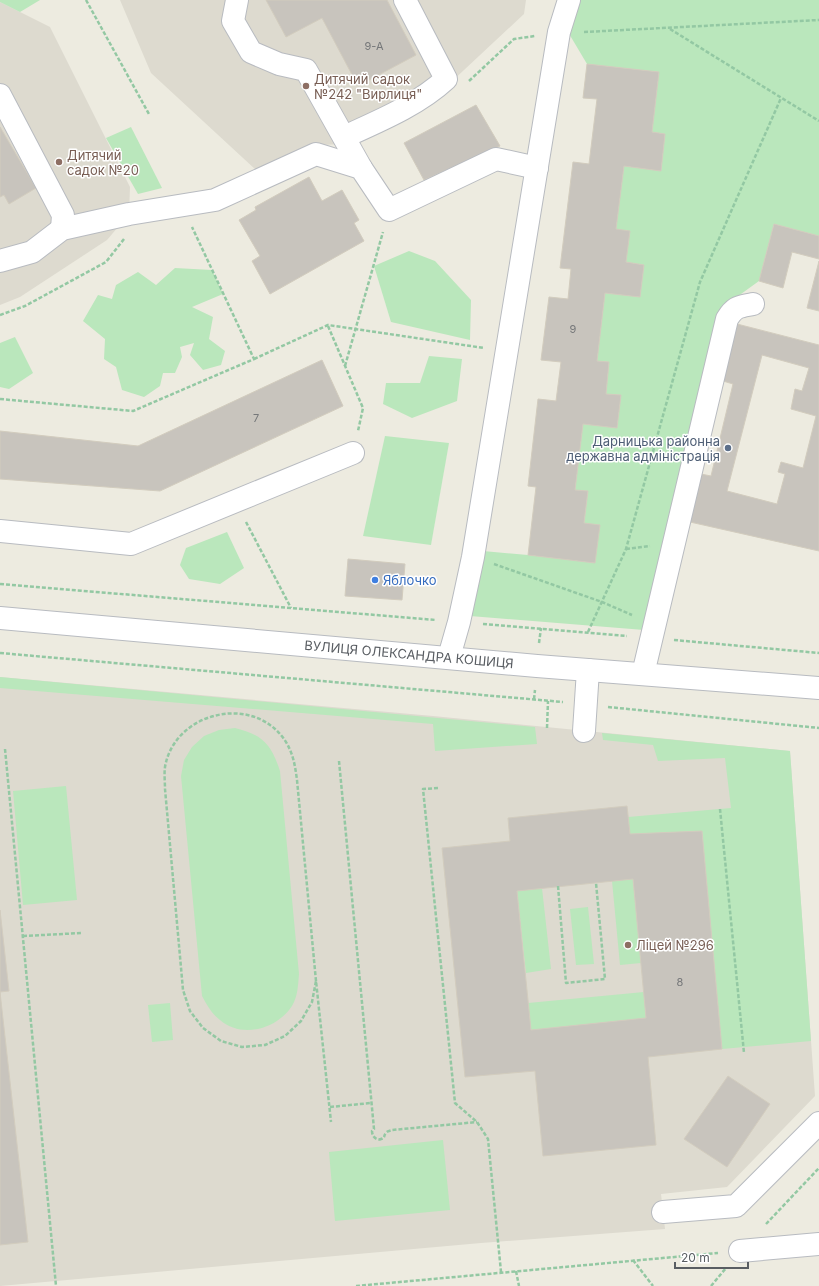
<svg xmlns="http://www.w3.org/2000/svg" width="819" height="1286" viewBox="0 0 819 1286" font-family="Inter,sans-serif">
  <rect width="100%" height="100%" fill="#edebe0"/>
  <g fill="#dddacf">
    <polygon points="120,0 526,0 524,14 433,99 348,144 317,145 257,171 151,73"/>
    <polygon points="0,2 50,27 130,187 129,214 107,240 20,297 0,305"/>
    <polygon points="0,677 433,716 790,751 815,1096 727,1187 661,1194 665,1229 481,1243 0,1286"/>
  </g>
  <g fill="#bae7bc">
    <polygon points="0,0 40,0 20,12 0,2"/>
    <polygon points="580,0 819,0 819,236 774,224 759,281 723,307 644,630 470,616 483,551 528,555 595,563 584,523 588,491 575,490 583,424 617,428 621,395 606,394 609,362 597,361 605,293 640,297 644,265 626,262 616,229 624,166 661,171 665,134 652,132 659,72 587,64 568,32"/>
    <polygon points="131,127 162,188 138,194 106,138"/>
    <polygon points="409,251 435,261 471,300 470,340 391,322 374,266"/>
    <polygon points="175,268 212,270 223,294 192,307 213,317 209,339 225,351 221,365 203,370 190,355 194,343 180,347 182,357 175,373 163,373 160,386 144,397 122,390 116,367 104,359 105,339 83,321 98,295 112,299 116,285 138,272 156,285"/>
    <polygon points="15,337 33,373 9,389 0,387 0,343"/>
    <polygon points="429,356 462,359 457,401 412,418 383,404 386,383 420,383"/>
    <polygon points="385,436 449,443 431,545 363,536"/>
    <polygon points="227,532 244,568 220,584 189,579 180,565 186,548"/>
    <polygon points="0,677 535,727 537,744 435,751 433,724 0,688"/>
    <path d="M 235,728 C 263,735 271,744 280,771 L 299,974 C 298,985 298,996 292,1006 C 277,1029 242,1039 220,1020 C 211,1013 207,1005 202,996 L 181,776 L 184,760 L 192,747 L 204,736 L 219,730 Z"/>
    <polygon points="602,733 790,751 811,1041 722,1049 702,831 630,834 628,817 731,808 725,758 658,761 653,745 603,740"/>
    <polygon points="66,786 77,900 23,905 13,791"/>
    <polygon points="633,879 641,963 620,965 612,881"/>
    <polygon points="542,888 551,969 526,973 517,891"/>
    <polygon points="588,907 594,964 576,965 570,909"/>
    <polygon points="644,992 646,1018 531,1030 528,1003"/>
    <polygon points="170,1003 173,1040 152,1042 148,1005"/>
    <polygon points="443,1140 450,1210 335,1221 329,1152"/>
  </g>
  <g fill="#c8c4bd" stroke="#d2ccbe" fill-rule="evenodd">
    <polygon points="266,0 387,0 416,55 358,86 322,18 286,37"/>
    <polygon points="587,64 659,72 652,132 665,134 661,171 624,166 616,229 630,231 626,262 644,265 640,297 605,293 597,361 609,362 606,394 621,395 617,428 583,424 575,490 588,491 584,523 600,525 595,563 528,555 536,487 528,486 538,399 556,401 561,362 541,360 549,297 568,299 571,269 560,268 573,162 589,164 597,99 583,98"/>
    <polygon points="476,105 500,146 424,180 404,143"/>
    <polygon points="0,127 36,188 9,204 4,195 0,197"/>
    <polygon points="309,177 322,201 342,190 359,220 354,223 364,241 270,294 252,261 260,256 239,220 256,210 255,207"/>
    <polygon points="774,224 819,236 819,259 792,252 783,288 759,281"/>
    <polygon points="819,261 819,311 807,308"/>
    <path d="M 737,324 L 819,345 L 819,551 L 690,522 L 701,474 L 711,476 L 733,384 L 723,381 ZM 762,355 L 809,368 L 802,391 L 795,389 L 791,409 L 816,416 L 803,468 L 781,462 L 778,472 L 785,474 L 777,504 L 727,491 Z"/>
    <polygon points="322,360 343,406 160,491 0,479 0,431 138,446"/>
    <polygon points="348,559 405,564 402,600 345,596"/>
    <path d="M 627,806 L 630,834 L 702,831 L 722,1049 L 648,1057 L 656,1145 L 543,1156 L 535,1071 L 465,1077 L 442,848 L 510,841 L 508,818 ZM 633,879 L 646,1018 L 531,1030 L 517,891 Z"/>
    <polygon points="0,910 9,991 0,992 28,1242 0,1245"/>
    <polygon points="728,1076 770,1104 727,1167 684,1139"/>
  </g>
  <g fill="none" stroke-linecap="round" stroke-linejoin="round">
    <g stroke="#b8bbc0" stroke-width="24">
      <g id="minor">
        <polyline points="237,0 233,21 251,52 279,64 306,70 361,168"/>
        <polyline points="0,95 63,215 62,229"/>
        <path d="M 344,137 C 379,121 418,105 446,79 L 405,0"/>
        <polyline points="0,261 32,252 62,229 129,214 215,200 316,154 361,168 389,210 496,159 537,168"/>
        <polyline points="0,531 131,544 353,453"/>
        <polyline points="0,618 537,666 819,688"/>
        <polyline points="449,657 459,622 473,557 559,32 569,0"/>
        <path d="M 643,674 L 727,319 C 735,306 739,307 753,304"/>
        <polyline points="584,731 588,670"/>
        <polyline points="663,1212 736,1206 819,1123"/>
        <polyline points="740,1251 819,1244"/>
      </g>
    </g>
    <g stroke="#93c8a3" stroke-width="2.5" stroke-dasharray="4 2" stroke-linecap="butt">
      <polyline points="86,0 149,114"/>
      <polyline points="670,29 819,121"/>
      <polyline points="584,32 819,20"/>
      <polyline points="469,81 514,39 535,36"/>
      <polyline points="0,315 25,306 106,262 124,239"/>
      <polyline points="328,326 363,408 358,431"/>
      <polyline points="254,359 328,325 484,348"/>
      <polyline points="345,366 383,232"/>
      <polyline points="0,399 133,411 254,359 192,227"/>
      <polyline points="246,522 291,608"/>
      <polyline points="626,549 650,546"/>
      <polyline points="494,564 602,602 632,615"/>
      <polyline points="0,584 436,620"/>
      <polyline points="483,624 627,636"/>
      <polyline points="588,632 626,549 700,282 781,98"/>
      <polyline points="674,640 819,653"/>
      <polyline points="539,643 541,628"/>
      <polyline points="0,653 563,702"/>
      <polyline points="534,699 535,690"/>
      <polyline points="608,707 819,728"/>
      <polyline points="547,728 548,701"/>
      <polyline points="5,749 56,1286"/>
      <path d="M 339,761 L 374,1129 L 372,1131 C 372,1136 376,1141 381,1139 C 386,1137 383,1136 386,1133 C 387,1131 390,1131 392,1130 L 477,1122"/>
      <polyline points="438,788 423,789 455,1103 477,1122 488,1139 501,1272"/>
      <polyline points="720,809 744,1053"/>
      <polyline points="558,886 566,983 605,979 596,883"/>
      <polyline points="23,936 82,933"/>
      <path d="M 316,981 L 297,780 C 295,765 293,752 284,739 C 251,693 174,713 165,767 C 164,774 165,782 165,789 L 183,990 L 190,1011 L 203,1028 L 221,1041 L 242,1047 L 265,1045 L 285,1036 L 301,1021 L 312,1002 L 316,981 L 331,1122"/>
      <polyline points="330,1107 371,1103"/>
      <polyline points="766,1224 819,1168"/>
      <polyline points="633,1260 653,1286"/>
      <polyline points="516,1271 519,1286"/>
      <polyline points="356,1286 718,1253"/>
      <polyline points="711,1286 726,1268"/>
    </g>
    <use href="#minor" stroke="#fff" stroke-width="22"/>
  </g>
  <g fill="#8d6e63" stroke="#fff" stroke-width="1.5">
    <circle cx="306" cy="86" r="4"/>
    <circle cx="59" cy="162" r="4"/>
    <circle cx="628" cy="945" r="4"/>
  </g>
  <circle fill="#5c6f8a" stroke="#fff" stroke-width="1.5" cx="728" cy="448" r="4"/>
  <circle fill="#3f7fe0" stroke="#fff" stroke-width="1.5" cx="375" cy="580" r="4"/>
  <g text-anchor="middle" stroke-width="3" stroke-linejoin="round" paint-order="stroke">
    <g font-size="11" fill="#757779">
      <text x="374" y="50">9-А</text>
      <text x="573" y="333">9</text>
      <text x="256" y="422">7</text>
      <text x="680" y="986">8</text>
    </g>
    <g font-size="13" fill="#785e54" stroke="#fff" text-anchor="start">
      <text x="314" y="84">Дитячий садок<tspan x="314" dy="15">№242 "Вирлиця"</tspan></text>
      <text x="67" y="160">Дитячий<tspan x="67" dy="15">садок №20</tspan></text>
      <text x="636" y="950">Ліцей №296</text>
    </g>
    <g font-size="13" fill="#4e5e75" stroke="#fff" text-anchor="end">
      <text x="720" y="446">Дарницька районна<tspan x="720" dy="15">державна адміністрація</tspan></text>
    </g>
    <g font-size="13" fill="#366cbe" stroke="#fff" text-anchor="start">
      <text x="383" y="585">Яблочко</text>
    </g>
    <g font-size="13" fill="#595d62" stroke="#fff">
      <text transform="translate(409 654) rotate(5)" y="5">ВУЛИЦЯ ОЛЕКСАНДРА КОШИЦЯ</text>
    </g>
  </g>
  <path d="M675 1262v6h73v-6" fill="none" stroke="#595d62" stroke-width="2"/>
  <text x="681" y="1262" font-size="12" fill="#595d62" stroke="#ffffff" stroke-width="3" paint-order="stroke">20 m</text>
</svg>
